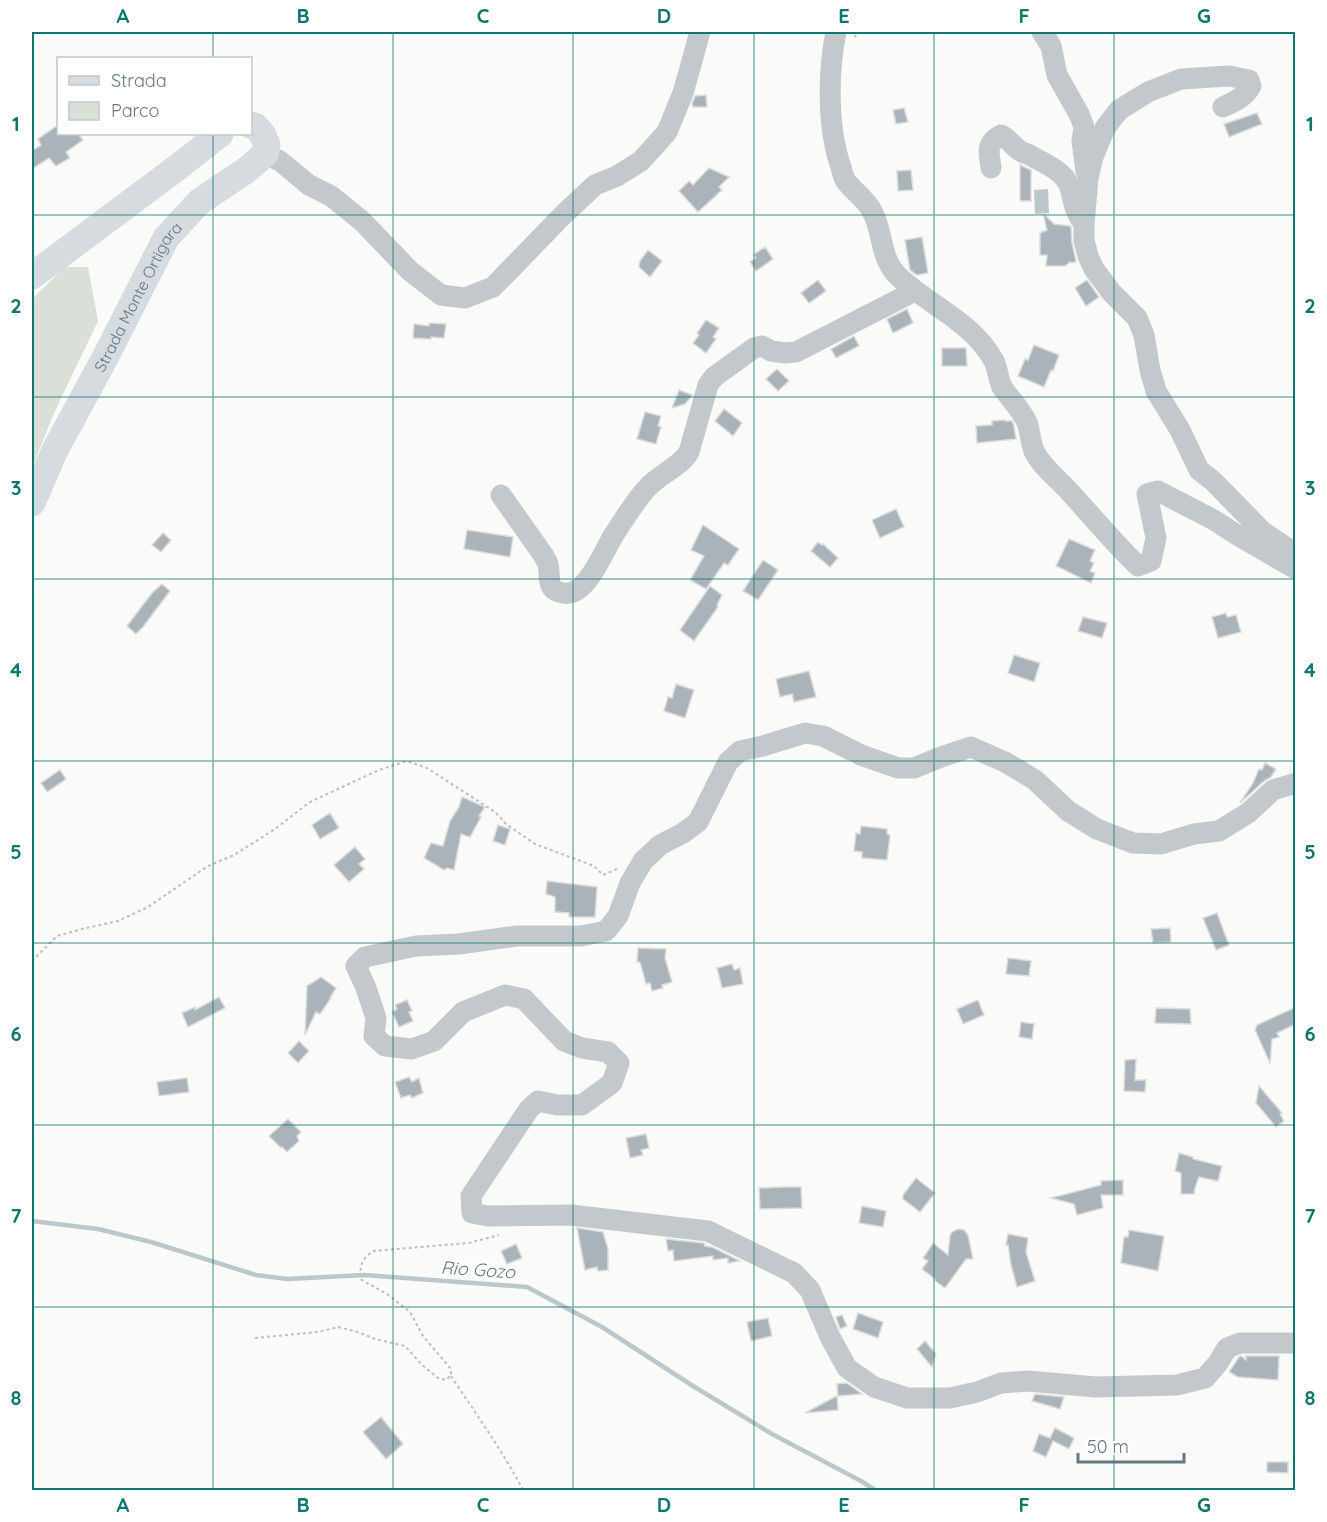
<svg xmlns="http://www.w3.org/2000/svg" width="1327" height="1522" viewBox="0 0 1327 1522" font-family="Quicksand,sans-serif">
  <rect width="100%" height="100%" fill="#fafaf8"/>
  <polygon fill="#dadfd7" points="65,267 88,267 98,321 54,413 32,468 32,299"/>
  <polygon fill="#bbc7cb" points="1048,189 1049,213 1035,214 1034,190"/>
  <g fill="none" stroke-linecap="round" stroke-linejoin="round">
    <polyline stroke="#bbc7cb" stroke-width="4.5" points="32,1221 98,1229 151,1242 256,1275 287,1279 364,1275 527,1287 602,1327 693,1386 772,1434 861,1481 875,1490"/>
  </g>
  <g fill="#aab3b9" stroke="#dcdcda" stroke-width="1.5">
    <polygon points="706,95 707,107 693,107 692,104 695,96"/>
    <polygon points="904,108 908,122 896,124 893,110"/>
    <polygon points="1257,113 1262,124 1229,137 1224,124"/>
    <polygon points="58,125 58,134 78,134 83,140 66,152 70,158 56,166 49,158 32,169 32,151 41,145 38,139"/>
    <polygon points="1020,165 1031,170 1031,201 1020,201"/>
    <polygon points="709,168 729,177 719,187 722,190 698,212 679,191 689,181 693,185"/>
    <polygon points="911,170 913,190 898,191 897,171"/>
    <polygon points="1043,213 1054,224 1070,226 1071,228 1072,243 1076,261 1074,263 1070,262 1065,266 1046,266 1047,255 1040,255 1040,233 1047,230"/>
    <polygon points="922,237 928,273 917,275 910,270 905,240"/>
    <polygon points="765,247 773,259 756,271 750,262 756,258 753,255"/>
    <polygon points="648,250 662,261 650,277 639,267 640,261"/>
    <polygon points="818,280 826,291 809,303 801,293"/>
    <polygon points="1087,280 1099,297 1086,306 1075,288"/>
    <polygon points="907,309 913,323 893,333 887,319"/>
    <polygon points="706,320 719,328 713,337 716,339 706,353 693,343 699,335 697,333"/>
    <polygon points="429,323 446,324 444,338 431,337 431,339 413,338 414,324 429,326"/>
    <polygon points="854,336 859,346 836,358 831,349"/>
    <polygon points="1034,345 1059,355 1053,371 1051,370 1044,387 1018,376 1025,359 1028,360"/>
    <polygon points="942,348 966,348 967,366 942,366"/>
    <polygon points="777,369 789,381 778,391 766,379"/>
    <polygon points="679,390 692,395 691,397 685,404 672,408"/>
    <polygon points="724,409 742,423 733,436 715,421"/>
    <polygon points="645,412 661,416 658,426 661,427 656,444 637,439"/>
    <polygon points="1005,420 1006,421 1012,421 1014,426 1016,439 977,443 976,426 992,425 992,421"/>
    <polygon points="896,509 904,527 880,538 872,520"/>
    <polygon points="703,525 739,549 728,565 724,563 706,589 690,580 704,556 691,550"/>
    <polygon points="467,530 513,537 510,557 464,549"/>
    <polygon points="163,533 171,540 161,552 152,545"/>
    <polygon points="1069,539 1095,550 1090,561 1094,563 1090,571 1095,573 1091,583 1056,566"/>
    <polygon points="818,542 822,545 823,544 838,558 830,567 811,551"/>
    <polygon points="763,560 778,570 758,600 743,591"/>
    <polygon points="162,584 170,591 143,627 136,634 127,626 152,593"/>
    <polygon points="710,586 722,595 717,605 718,607 694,641 680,630"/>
    <polygon points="1226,613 1227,617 1236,615 1241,632 1218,638 1212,617"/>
    <polygon points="1083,617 1107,623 1102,638 1078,631"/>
    <polygon points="1014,655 1040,663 1034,682 1008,673"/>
    <polygon points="809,671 816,697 794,702 792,694 780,697 776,679"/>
    <polygon points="676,684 694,690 685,718 664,711 668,697 672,698"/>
    <polygon points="1265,763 1276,769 1271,777 1264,781 1240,803 1253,783 1259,769 1262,770"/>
    <polygon points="60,770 66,779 47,792 41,783"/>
    <polygon points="462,797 485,807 479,816 481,817 470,837 461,834 454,870 447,868 444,870 424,858 431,843 443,846 450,821 459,807"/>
    <polygon points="330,813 339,828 320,839 312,825"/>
    <polygon points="498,825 510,829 505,845 493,841"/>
    <polygon points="861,826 887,829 887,834 890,835 887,860 862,858 862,852 854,851 856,833 860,834"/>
    <polygon points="355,847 365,859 359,864 364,869 349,882 334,865"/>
    <polygon points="547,881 597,887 595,917 569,917 569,913 555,912 555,897 546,894"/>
    <polygon points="1217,913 1229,945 1216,950 1203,918"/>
    <polygon points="1170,928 1171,942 1153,943 1151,929"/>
    <polygon points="638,948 666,949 665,958 672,982 662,985 663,988 652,991 650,983 646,984 640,962 637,962"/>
    <polygon points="1008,958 1031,961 1029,976 1006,974"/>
    <polygon points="732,964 734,970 740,968 743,984 722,988 717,968"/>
    <polygon points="321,977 336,988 330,998 331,998 320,1014 316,1012 305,1035 307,986"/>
    <polygon points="219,997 225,1008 188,1027 182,1013 195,1007 195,1010"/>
    <polygon points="407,1000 412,1011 409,1012 413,1021 399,1027 392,1012 397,1009 395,1005"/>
    <polygon points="978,1000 984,1015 963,1024 957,1009"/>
    <polygon points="1296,1007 1296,1024 1277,1033 1279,1037 1272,1039 1270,1063 1255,1030 1257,1025"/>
    <polygon points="1156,1008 1190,1009 1191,1024 1155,1023"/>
    <polygon points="1021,1022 1034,1024 1032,1039 1019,1037"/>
    <polygon points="299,1041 309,1051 298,1063 288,1053"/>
    <polygon points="1136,1059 1135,1080 1146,1080 1145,1092 1124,1091 1125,1060"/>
    <polygon points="409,1077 412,1082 419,1078 423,1093 412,1098 410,1095 401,1098 395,1082"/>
    <polygon points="187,1078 189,1092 159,1096 157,1082"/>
    <polygon points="1259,1086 1282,1113 1280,1114 1284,1121 1276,1127 1256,1103"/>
    <polygon points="288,1119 301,1132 297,1136 299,1141 287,1152 282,1147 281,1148 269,1136"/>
    <polygon points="646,1134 649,1148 641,1150 643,1155 630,1158 626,1138"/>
    <polygon points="1179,1153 1193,1157 1193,1159 1222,1166 1218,1181 1199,1177 1195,1188 1194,1194 1181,1194 1181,1173 1175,1171"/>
    <polygon points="916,1178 935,1193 920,1212 903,1199 903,1195"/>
    <polygon points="1123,1180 1123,1195 1101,1195 1103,1208 1077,1215 1074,1204 1051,1198 1101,1185 1101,1181"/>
    <polygon points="783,1187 801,1187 802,1208 760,1209 759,1188"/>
    <polygon points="862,1206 886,1211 883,1227 859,1223"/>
    <polygon points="577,1228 603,1232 608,1249 608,1270 598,1271 597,1267 585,1270"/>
    <polygon points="958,1229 964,1230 968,1235 973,1259 966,1259 945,1288 934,1280 935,1279 922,1269 928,1261 923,1258 933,1243 948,1255 950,1235 952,1232"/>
    <polygon points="1129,1230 1164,1236 1158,1271 1121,1263 1124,1237 1128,1237"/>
    <polygon points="1008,1234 1028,1238 1026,1252 1035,1281 1017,1287 1011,1265 1008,1245 1006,1245"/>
    <polygon points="666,1239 704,1243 705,1246 712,1247 740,1261 728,1263 728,1258 713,1260 713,1256 674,1261 673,1250 668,1251"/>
    <polygon points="516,1244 522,1258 507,1264 501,1251"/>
    <polygon points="858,1313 883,1322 878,1338 853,1329"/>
    <polygon points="842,1315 847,1326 840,1329 836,1317"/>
    <polygon points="768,1318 772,1336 751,1341 747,1322"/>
    <polygon points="925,1341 936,1354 932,1367 917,1349"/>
    <polygon points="1241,1356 1246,1360 1246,1356 1279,1356 1278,1380 1238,1377 1229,1372 1239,1357"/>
    <polygon points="847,1383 862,1394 838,1396 837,1384"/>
    <polygon points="1035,1394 1064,1397 1060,1409 1032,1401"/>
    <polygon points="837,1396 838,1410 805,1413 829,1400"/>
    <polygon points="381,1417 403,1444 386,1459 363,1432"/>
    <polygon points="1055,1428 1074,1438 1069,1449 1053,1441 1046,1457 1033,1451 1039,1434 1050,1438"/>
    <polygon points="1267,1462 1288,1462 1288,1473 1267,1472"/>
  </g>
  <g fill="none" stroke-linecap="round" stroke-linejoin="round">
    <g stroke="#bbbfc2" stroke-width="2" stroke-dasharray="3 3" stroke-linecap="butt">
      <polyline points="854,37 861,32"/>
      <polyline points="32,961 57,936 82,929 118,921 148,907 208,866 234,855 275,829 310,802 379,770 407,761 427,768 495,812 506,824 535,844 594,866 603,875 617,869"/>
      <path d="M 255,1338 L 318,1332 L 338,1327 L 358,1332 L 375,1339 L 405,1346 L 421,1364 L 438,1378 L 446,1380 L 451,1375 L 451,1369 L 423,1336 L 410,1312 L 387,1294 L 360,1279 C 360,1266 362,1257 374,1251 L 469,1243 L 499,1235"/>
      <path d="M 451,1376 C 476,1414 502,1450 523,1490"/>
    </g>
    <g stroke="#c3c8cc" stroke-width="21">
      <path d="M 836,32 C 828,71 827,128 841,167 C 842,171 843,176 845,180 C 853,191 866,199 872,211 C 884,233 879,258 899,277 C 930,306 973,322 994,361 C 998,369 998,379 1002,387 C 1010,399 1023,411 1028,425 C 1030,433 1031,443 1034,451 C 1041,466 1056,477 1067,489 C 1091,515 1113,542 1138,566 L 1151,561 L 1156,538 L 1147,494 L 1158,491 L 1214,520 L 1237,535 L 1296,569"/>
      <polyline points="1042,32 1051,46 1057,75 1079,114 1084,127 1082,141 1086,171"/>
      <path d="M 1223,107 C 1234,102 1245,97 1251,86 L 1249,80 L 1229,76 L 1181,79 L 1148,92 L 1119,110 L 1105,128 L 1093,157 L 1088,178 L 1084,224 L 1084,240 L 1088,256 L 1094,269 L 1112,293 L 1137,318 L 1144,335 L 1150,370 L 1156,391 L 1180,430 L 1199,470 L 1213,481 L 1263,532 L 1296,554"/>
      <polyline points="265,154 280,161 309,185 331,196 362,221 410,271 441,295 465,298 493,287 564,214 595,185 617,176 641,161 667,132 683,93 700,32"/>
      <path d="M 991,168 C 989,152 985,144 1001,135 C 1011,139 1015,152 1028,154 C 1041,162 1063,170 1069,185 C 1074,199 1073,209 1082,221"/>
      <path d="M 501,495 L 544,556 C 545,559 547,561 548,564 C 551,577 545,590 563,593 C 587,598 604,549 615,533 C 625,518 635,501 647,488 C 660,474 681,466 689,452 L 708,385 L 714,377 L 754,348 L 762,346 L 771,351 L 785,353 L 796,352 L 915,291"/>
      <polyline points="1296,783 1273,790 1248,813 1219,831 1194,834 1161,844 1133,843 1097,829 1068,811 1035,780 1005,762 971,747 941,757 914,768 898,768 861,755 823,736 805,733 763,746 740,751 728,762 698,822 683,833 660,845 643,861 630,883 618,916 606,931 581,936 517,936 459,944 416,946 365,957 356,966 366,988 376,1018 374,1036 385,1046 412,1049 434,1041 463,1012 505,995 524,999 564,1041 582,1048 608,1052 619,1063 612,1083 582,1105 557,1105 538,1101 529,1109 471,1196 472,1213 488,1216 571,1215 708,1231 794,1273 810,1290 830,1337 847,1368 874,1387 907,1398 950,1398 977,1392 1001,1383 1028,1381 1096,1387 1177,1385 1205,1378 1218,1363 1227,1348 1240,1343 1296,1343"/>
    </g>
    <g stroke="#d6dbdf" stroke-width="27">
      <polyline points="32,276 178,167 220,134"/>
      <path id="s1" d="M 32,503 L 55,450 L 106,356 L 166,238 L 199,202 L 248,169 L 265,154 L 267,145 L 263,135 L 255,126 L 250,125"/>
    </g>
  </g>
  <path fill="none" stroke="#0f766e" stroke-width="1.5" stroke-opacity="0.55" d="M 213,32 L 213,58M 393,32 L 393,1490M 573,32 L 573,1490M 754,32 L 754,1490M 934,32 L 934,1490M 1114,32 L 1114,1490M 213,134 L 213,1490M 32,215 L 1296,215M 32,397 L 1296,397M 32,579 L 1296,579M 32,761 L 1296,761M 32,943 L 1296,943M 32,1125 L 1296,1125M 32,1307 L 1296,1307"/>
  <g text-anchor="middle" stroke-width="6" stroke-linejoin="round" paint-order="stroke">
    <g font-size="16" fill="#657683" stroke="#fff">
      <text dy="6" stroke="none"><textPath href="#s1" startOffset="232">Strada Monte Ortigara</textPath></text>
    </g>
    <g font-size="18" font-style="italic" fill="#60757c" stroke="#fff">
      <text transform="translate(478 1270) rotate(4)" y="6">Rio Gozo</text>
    </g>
  </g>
  <rect width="1327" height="1522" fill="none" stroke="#ffffff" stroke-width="66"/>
  <rect x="57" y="57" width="195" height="78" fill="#ffffff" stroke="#c1c8cd" stroke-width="1.5"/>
  <rect x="69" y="76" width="30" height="9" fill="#d6dbdf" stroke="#c1c8cd" stroke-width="1.5"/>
  <text x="111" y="87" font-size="18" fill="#657683">Strada</text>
  <rect x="69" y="102" width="30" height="18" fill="#dadfd7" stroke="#c1c8cd" stroke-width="1.5"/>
  <text x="111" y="117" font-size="18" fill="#657683">Parco</text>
  <path d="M1078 1453v9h106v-9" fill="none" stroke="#657683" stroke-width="3"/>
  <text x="1087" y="1453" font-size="18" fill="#657683" stroke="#ffffff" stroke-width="4.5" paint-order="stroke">50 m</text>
  <rect x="33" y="33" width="1261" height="1456" fill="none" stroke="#0f766e" stroke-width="2"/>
  <g font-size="20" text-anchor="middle" font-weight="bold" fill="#0f766e">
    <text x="123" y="23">A</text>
    <text x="303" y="23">B</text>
    <text x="483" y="23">C</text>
    <text x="664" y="23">D</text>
    <text x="844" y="23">E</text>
    <text x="1024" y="23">F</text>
    <text x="1204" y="23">G</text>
    <text x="16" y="131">1</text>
    <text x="1310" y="131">1</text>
    <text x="16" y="313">2</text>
    <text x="1310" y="313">2</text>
    <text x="16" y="495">3</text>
    <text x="1310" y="495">3</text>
    <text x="16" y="677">4</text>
    <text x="1310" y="677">4</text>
    <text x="16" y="859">5</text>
    <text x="1310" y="859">5</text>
    <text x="16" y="1041">6</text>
    <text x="1310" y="1041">6</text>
    <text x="16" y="1223">7</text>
    <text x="1310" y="1223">7</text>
    <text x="16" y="1405">8</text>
    <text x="1310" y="1405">8</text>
    <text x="123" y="1512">A</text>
    <text x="303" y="1512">B</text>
    <text x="483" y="1512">C</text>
    <text x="664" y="1512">D</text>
    <text x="844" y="1512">E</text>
    <text x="1024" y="1512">F</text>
    <text x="1204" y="1512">G</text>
  </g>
</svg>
